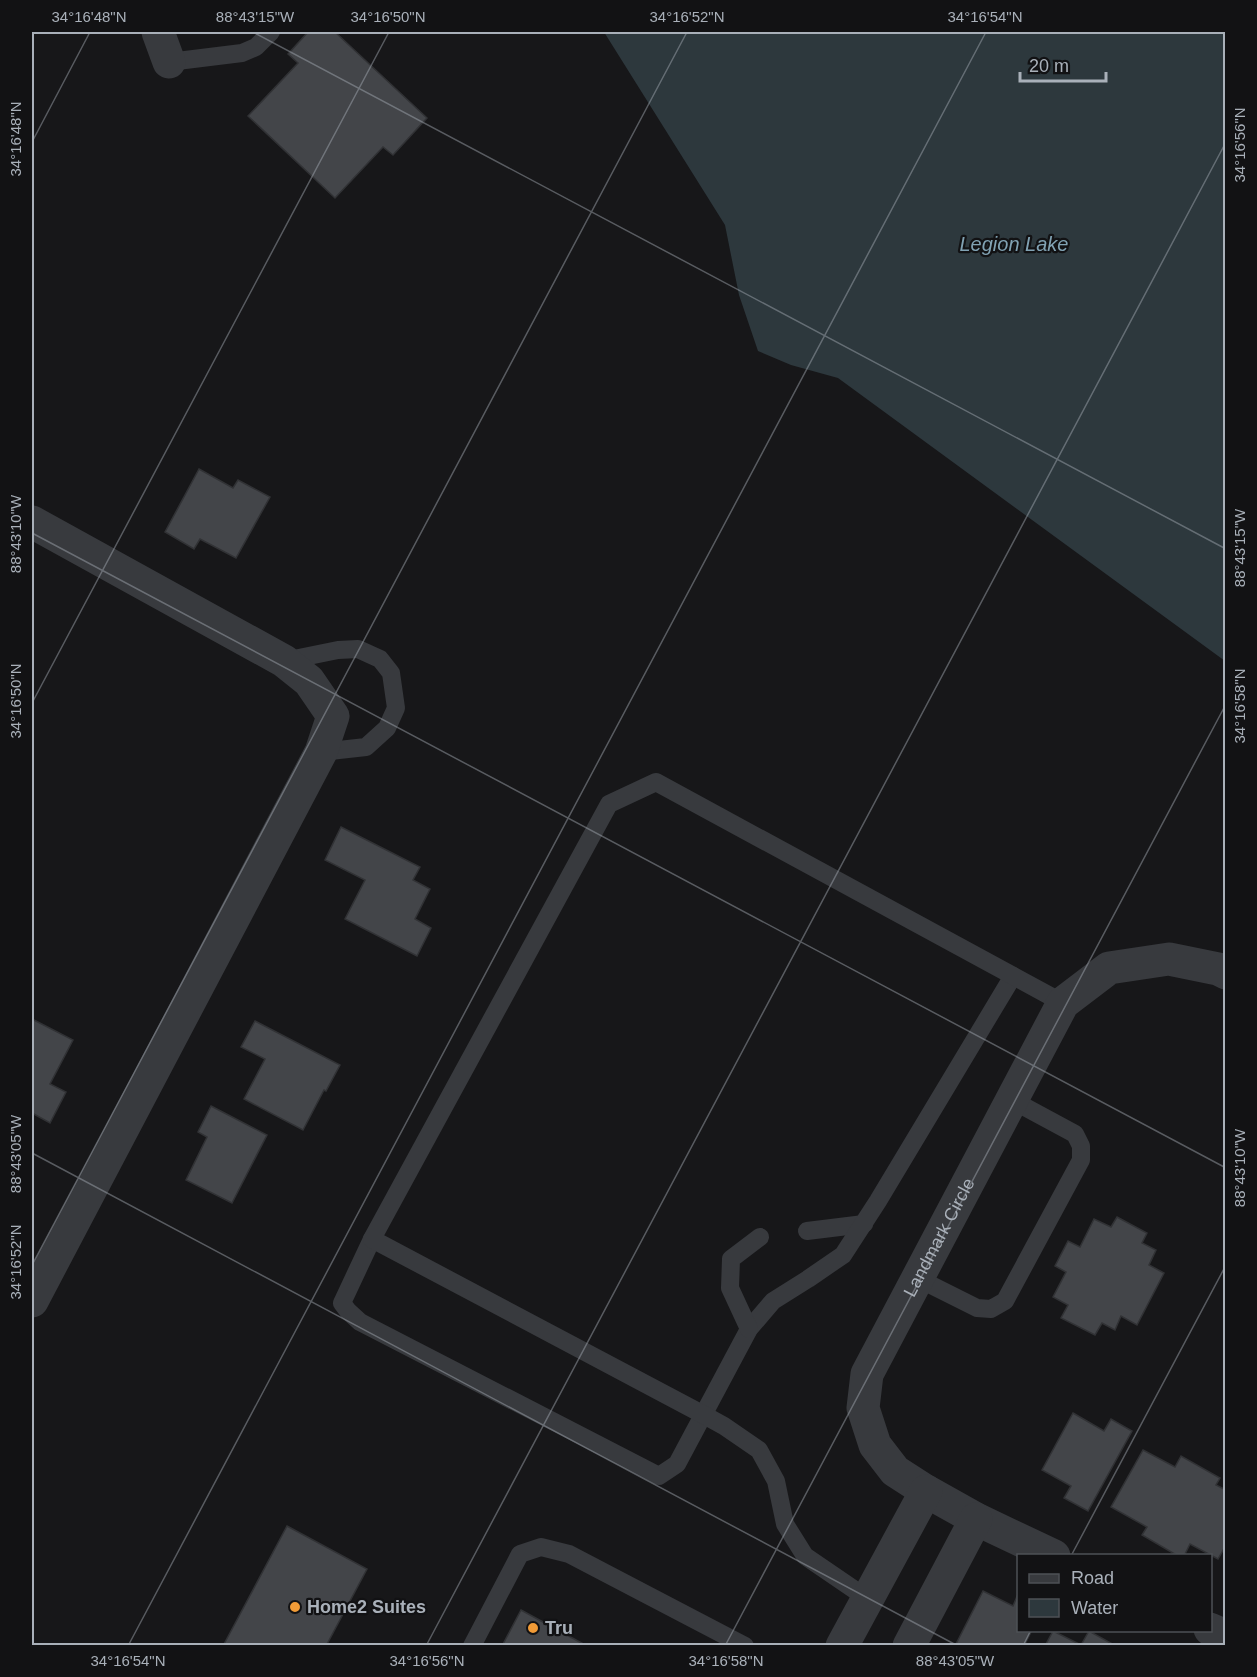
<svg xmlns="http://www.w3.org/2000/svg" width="1257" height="1677" viewBox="0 0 1257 1677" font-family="Arial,sans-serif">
  <rect width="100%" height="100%" fill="#171719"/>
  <polygon fill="#2d383d" points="604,32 1225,32 1225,661 838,378 791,365 758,351 739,295 725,225"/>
  <g fill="#434549" stroke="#313235" stroke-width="1.5">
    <polygon points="308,32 335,32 427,118 393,155 383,147 335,198 248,116 298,63 288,54"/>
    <polygon points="199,469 233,488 238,480 270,497 236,558 200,539 194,549 165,532"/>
    <polygon points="341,827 420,867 413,880 430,889 415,919 431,928 417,956 345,919 365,880 325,860"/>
    <polygon points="32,1019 73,1040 50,1084 66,1092 50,1123 32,1113"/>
    <polygon points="255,1021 340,1065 326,1091 324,1090 303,1130 244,1099 265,1059 241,1047"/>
    <polygon points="211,1106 267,1135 232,1203 186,1180 207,1137 198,1132"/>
    <polygon points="1117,1217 1147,1233 1142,1243 1156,1250 1149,1265 1164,1273 1137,1325 1121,1316 1115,1330 1102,1323 1095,1335 1061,1318 1068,1305 1053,1297 1066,1272 1055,1266 1068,1241 1080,1247 1094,1219 1111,1227"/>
    <polygon points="1073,1413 1104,1431 1111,1419 1132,1431 1088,1511 1064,1498 1071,1486 1042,1470"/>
    <polygon points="1143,1450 1175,1467 1181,1456 1220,1478 1216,1485 1226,1490 1226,1545 1218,1559 1190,1544 1184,1556 1178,1556 1142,1535 1147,1527 1111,1507"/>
    <polygon points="287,1526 367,1569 326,1646 223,1646"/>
    <polygon points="983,1591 1013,1606 1018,1594 1018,1630 1032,1630 1024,1646 955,1646"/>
    <polygon points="521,1610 587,1646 502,1646"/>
    <polygon points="1053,1631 1081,1645 1089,1631 1116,1646 1045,1646"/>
  </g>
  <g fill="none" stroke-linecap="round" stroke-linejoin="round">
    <g stroke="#383a3e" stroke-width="18">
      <polyline points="169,62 242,53 256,47 271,32"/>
      <polyline points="284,661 338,650 358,649 380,659 391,673 396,708 387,728 366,747 321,752"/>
      <polyline points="807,1231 864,1224"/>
      <polyline points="372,1239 342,1303 348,1311 360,1322 659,1476 677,1464 749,1329 773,1301 808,1279 843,1255 878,1201 1013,976"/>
      <polyline points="917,1278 977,1308 991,1309 1005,1301 1081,1160 1081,1146 1075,1134 1012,1100"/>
      <polyline points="749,1329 730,1288 731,1259 760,1237"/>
      <polyline points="868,1599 805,1556 785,1524 776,1481 759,1450 724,1426 704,1415 372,1239 609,804 656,782 1063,1003"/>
      <polyline points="472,1646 520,1554 541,1547 569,1554 745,1646"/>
    </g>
    <g stroke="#383a3e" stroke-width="33">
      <polyline points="158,32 169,62"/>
      <polyline points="32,522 284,661 309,681 333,716 321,752 32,1301"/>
      <path id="s1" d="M 1054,1556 L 976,1519 L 926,1491 L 895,1471 L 875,1445 L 863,1408 L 867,1374 L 1063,1003 L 1109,968 L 1169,959 L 1218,969 L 1226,973"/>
      <polyline points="1210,1629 1226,1636"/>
      <polyline points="842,1646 926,1491"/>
      <polyline points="909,1646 976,1519"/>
    </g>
  </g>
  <path fill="none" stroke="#a9b0b9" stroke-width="1.5" stroke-opacity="0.45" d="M 253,32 L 1226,549M 32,142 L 90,32M 32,533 L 1226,1168M 32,703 L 389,32M 32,1153 L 958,1646M 32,1265 L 687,32M 1071,1556 L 1226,1265M 128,1646 L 986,32M 426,1646 L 1226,142M 725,1646 L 1226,704M 1023,1646 L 1031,1630"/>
  <g fill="#f19b37" stroke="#121214" stroke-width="2">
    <circle cx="295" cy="1607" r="6"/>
    <circle cx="533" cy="1628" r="6"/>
  </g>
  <g text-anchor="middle" stroke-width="4.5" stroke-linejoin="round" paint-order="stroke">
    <g font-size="18" fill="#a9b0b9" stroke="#121214">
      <text dy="6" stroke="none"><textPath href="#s1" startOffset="441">Landmark Circle</textPath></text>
    </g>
    <g font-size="18" font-weight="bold" fill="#a9b0b9" stroke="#121214" text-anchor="start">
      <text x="307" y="1613">Home2 Suites</text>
      <text x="545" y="1634">Tru</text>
    </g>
    <g font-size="20" font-style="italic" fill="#81a2b3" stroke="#121214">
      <text x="1014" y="251">Legion Lake</text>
    </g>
  </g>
  <rect width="1257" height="1677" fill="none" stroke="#121214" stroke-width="66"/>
  <rect x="1017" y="1554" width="195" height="78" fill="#121214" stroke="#4e5156" stroke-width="1.5"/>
  <rect x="1029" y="1574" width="30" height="9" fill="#383a3e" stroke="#4e5156" stroke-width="1.5"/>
  <text x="1071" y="1584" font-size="18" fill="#a9b0b9">Road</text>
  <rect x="1029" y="1599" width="30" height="18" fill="#2d383d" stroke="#4e5156" stroke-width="1.5"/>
  <text x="1071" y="1614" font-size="18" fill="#a9b0b9">Water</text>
  <path d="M1020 72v9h86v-9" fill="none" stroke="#a9b0b9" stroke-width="3"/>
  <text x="1029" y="72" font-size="18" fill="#a9b0b9" stroke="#121214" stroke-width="4.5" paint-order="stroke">20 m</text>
  <rect x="33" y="33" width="1191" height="1611" fill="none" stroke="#a9b0b9" stroke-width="2"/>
  <g font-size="15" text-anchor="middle" fill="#a9b0b9">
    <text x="89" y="22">34°16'48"N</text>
    <text x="255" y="22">88°43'15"W</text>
    <text x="388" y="22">34°16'50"N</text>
    <text x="687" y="22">34°16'52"N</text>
    <text x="985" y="22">34°16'54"N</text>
    <text transform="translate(16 139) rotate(-90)" y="5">34°16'48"N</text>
    <text transform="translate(1240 145) rotate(-90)" y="5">34°16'56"N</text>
    <text transform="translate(16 534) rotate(-90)" y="5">88°43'10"W</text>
    <text transform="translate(1240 548) rotate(-90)" y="5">88°43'15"W</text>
    <text transform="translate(16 701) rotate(-90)" y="5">34°16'50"N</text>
    <text transform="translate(1240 706) rotate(-90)" y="5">34°16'58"N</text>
    <text transform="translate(16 1154) rotate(-90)" y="5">88°43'05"W</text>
    <text transform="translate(1240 1168) rotate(-90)" y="5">88°43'10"W</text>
    <text transform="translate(16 1262) rotate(-90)" y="5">34°16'52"N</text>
    <text x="128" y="1666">34°16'54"N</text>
    <text x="427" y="1666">34°16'56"N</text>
    <text x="726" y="1666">34°16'58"N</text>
    <text x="955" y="1666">88°43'05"W</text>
  </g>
</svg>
